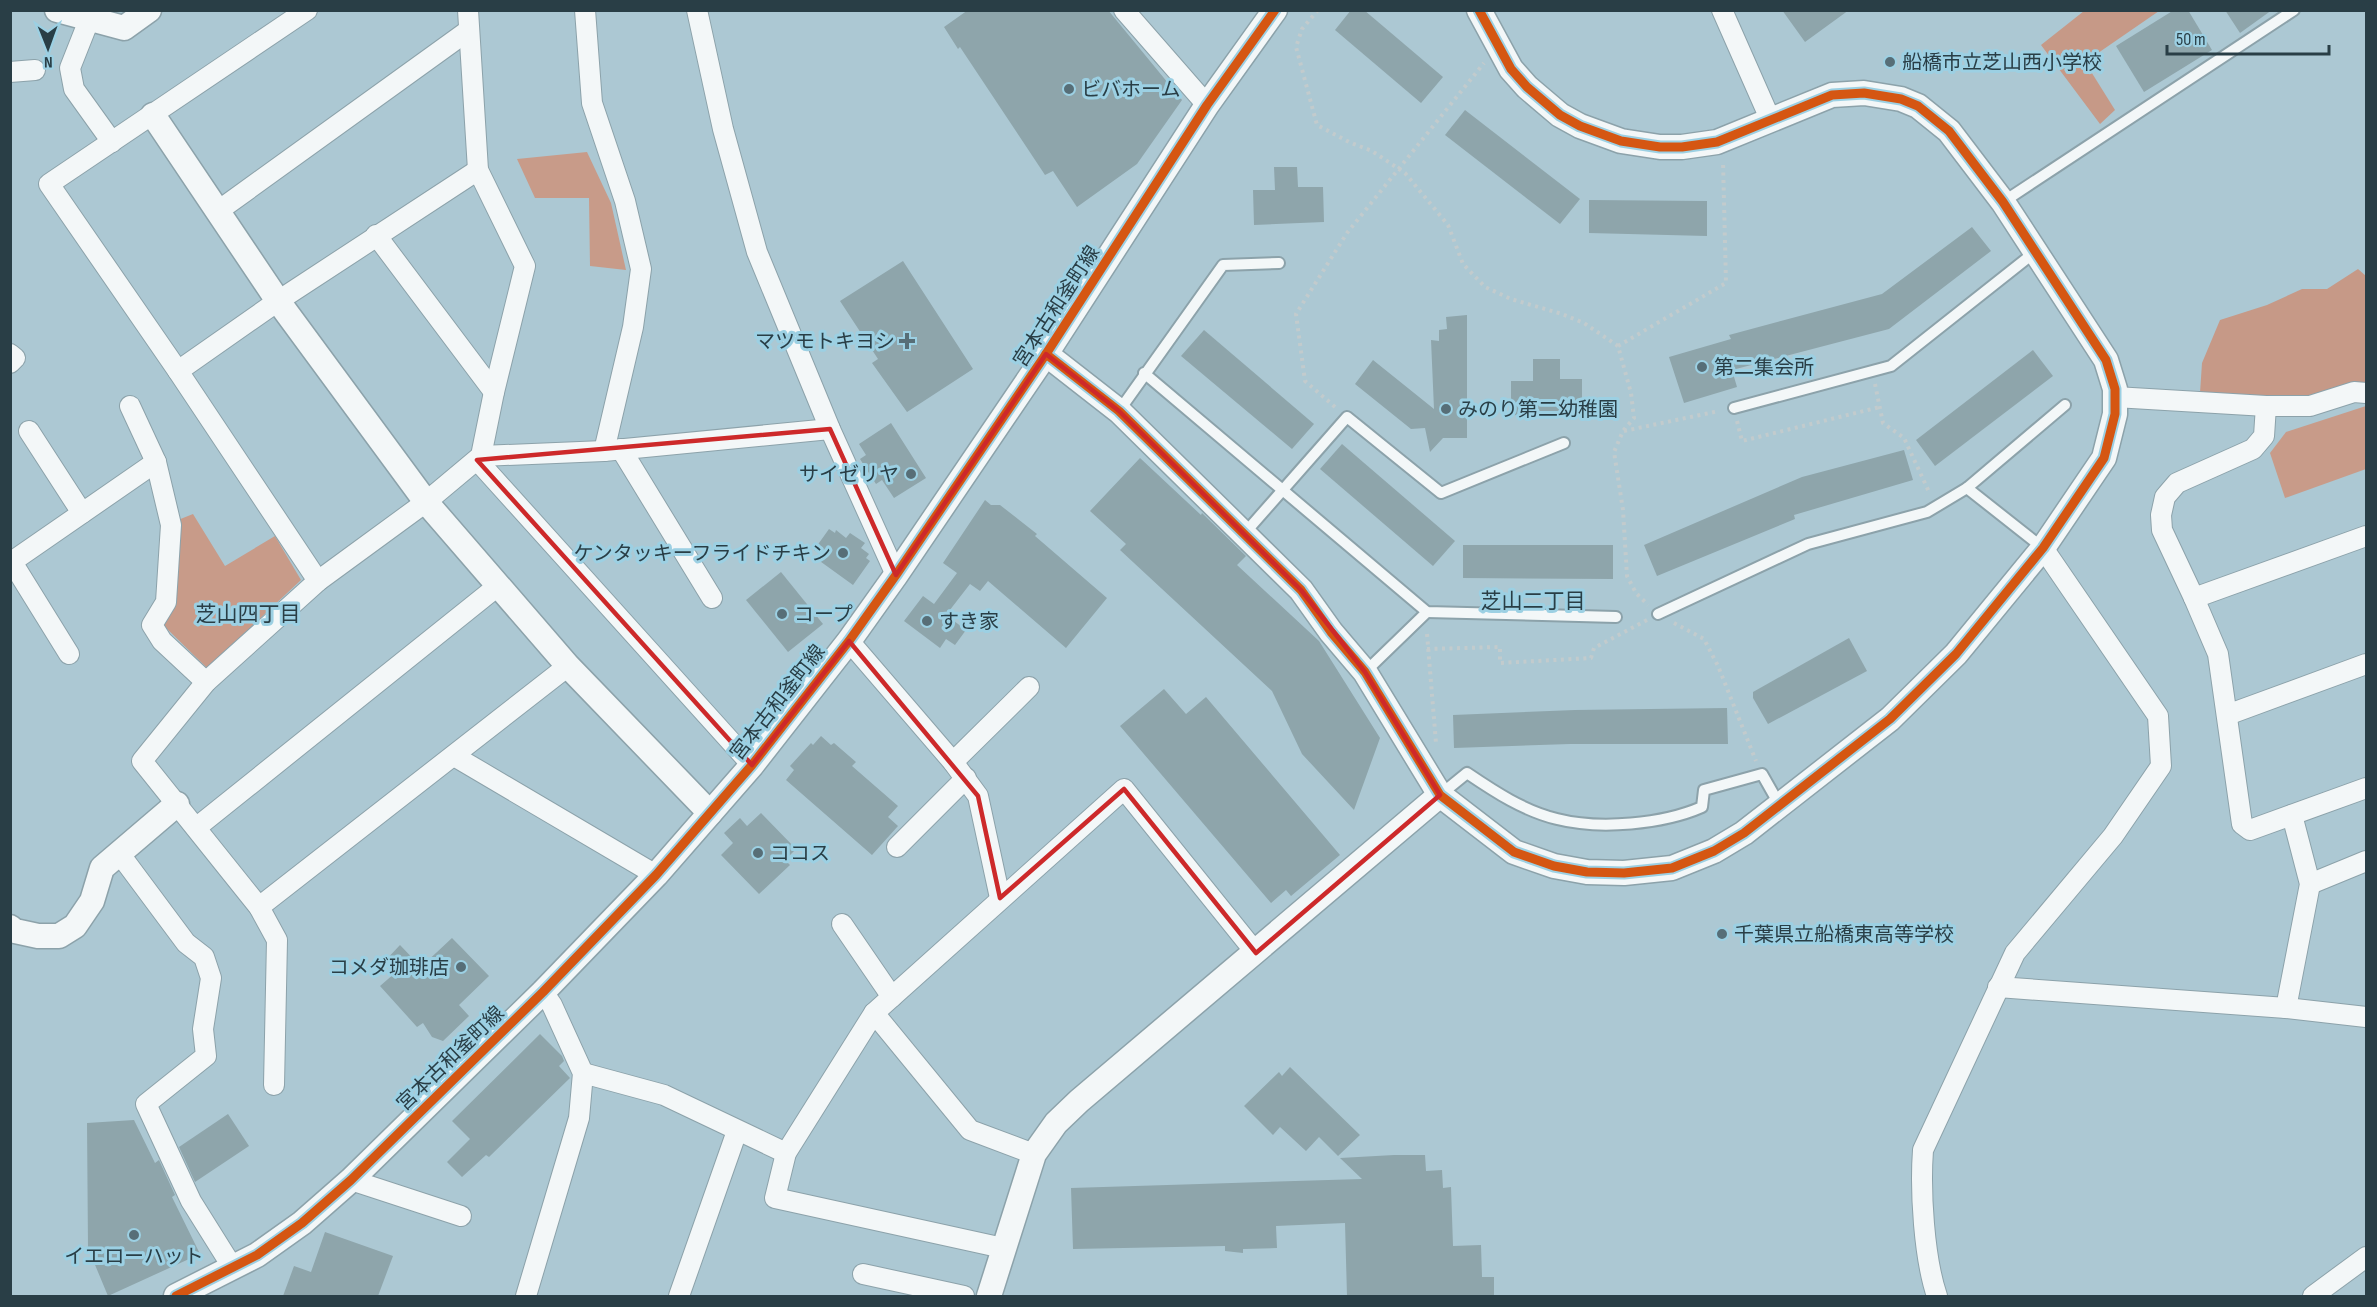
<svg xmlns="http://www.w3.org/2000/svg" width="2377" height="1307" viewBox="0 0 2377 1307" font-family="'Sofia Sans Condensed','Noto Sans JP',sans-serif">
  <rect width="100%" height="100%" fill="#acc8d3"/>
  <g fill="#c89b89">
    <polygon points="587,152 611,203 626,270 590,266 589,198 535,198 517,159"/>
    <polygon points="2366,406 2366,469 2285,498 2270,453 2286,432"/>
    <polygon points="193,514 225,566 275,536 301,580 207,668 163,625 178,520"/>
  </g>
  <g fill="#c69987">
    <polygon points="2084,11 2159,11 2085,62 2115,110 2100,124 2041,45"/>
    <polygon points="2358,269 2366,276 2366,384 2316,399 2200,393 2202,363 2220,320 2267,305 2302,289 2327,289"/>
  </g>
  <g fill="#8ea5ab">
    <polygon points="968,10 1108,10 1182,100 1137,164 1077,207 1053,171 1045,175 960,47 958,49 944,27"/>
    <polygon points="1351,10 1364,10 1443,77 1421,103 1335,30"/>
    <polygon points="1782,10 1849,10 1805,42"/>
    <polygon points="2174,10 2188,10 2212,50 2144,92 2116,46"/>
    <polygon points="2225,10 2272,10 2240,33"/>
    <polygon points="1465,110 1580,199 1560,224 1445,135"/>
    <polygon points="1274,167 1297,167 1298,187 1323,187 1324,222 1254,225 1253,190 1275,190"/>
    <polygon points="1589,200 1707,201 1707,236 1589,233"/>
    <polygon points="1972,227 1991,251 1889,329 1732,370 1737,387 1684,403 1669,357 1731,339 1729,335 1882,294"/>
    <polygon points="903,261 973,369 907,412 872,363 878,359 840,301"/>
    <polygon points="1467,315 1467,438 1443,438 1430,452 1425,428 1411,429 1355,384 1373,360 1434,409 1431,340 1439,341 1439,330 1447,329 1446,317"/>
    <polygon points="1204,330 1314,424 1292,449 1181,356"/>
    <polygon points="2033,350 2053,376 1935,466 1916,440"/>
    <polygon points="1533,359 1560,359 1560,379 1582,379 1582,417 1511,415 1511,381 1533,381"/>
    <polygon points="891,423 926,478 894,498 882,480 876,484 860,459 866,455 859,444"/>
    <polygon points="1342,444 1455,541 1433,566 1320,469"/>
    <polygon points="1904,450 1913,480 1794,515 1795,519 1657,576 1644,545 1802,477"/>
    <polygon points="1140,458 1201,515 1202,513 1246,556 1237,565 1319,641 1380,738 1354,810 1302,754 1272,691 1120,550 1126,544 1090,511"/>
    <polygon points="985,500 991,505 1000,505 1037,534 1035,536 1107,598 1066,648 988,581 980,591 970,584 946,615 966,630 955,645 946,639 940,648 904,621 923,596 934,604 957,573 943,563"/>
    <polygon points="829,529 835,533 836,530 846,538 850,533 865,543 861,548 869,554 866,558 870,561 853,585 817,559 820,554 814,550"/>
    <polygon points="1463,545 1613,545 1613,579 1463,578"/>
    <polygon points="781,572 823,624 788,652 746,600"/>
    <polygon points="1849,638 1867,671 1768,724 1753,698 1753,692"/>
    <polygon points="1164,689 1186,714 1206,697 1340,855 1291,896 1286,890 1271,903 1120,726"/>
    <polygon points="1727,708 1728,744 1570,744 1454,748 1453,715 1575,710"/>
    <polygon points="821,736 831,745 834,743 856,762 852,766 898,806 888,817 898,826 872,855 786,780 794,770 790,766 811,743 813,745"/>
    <polygon points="761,813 796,849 785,860 790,865 759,894 721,855 733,843 724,833 740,818 747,826"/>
    <polygon points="452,938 489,976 459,1005 469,1016 443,1041 432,1037 423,1023 417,1027 380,986 395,973 384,962 400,945 421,967"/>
    <polygon points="540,1034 562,1056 564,1061 559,1066 570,1078 489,1157 486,1155 462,1177 447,1162 470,1139 452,1121"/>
    <polygon points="1290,1067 1360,1135 1338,1156 1319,1137 1306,1151 1280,1127 1273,1135 1244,1106 1279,1072 1282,1076"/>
    <polygon points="228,1114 249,1146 195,1182 179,1147"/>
    <polygon points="134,1120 155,1163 159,1160 175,1195 172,1197 200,1254 108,1296 88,1248 87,1123"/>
    <polygon points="1394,1155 1425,1155 1426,1171 1442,1170 1443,1188 1451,1187 1453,1246 1481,1245 1482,1277 1494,1277 1494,1296 1347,1296 1345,1223 1276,1226 1277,1248 1243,1249 1243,1253 1225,1251 1225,1246 1073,1249 1071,1188 1362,1179 1340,1158"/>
    <polygon points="325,1232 393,1256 378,1296 283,1296 294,1266 311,1272"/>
  </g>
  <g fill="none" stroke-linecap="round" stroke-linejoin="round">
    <g stroke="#8ca2aa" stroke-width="14">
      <g id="service">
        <polyline points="2003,202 2294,10"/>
        <polyline points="1144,373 1427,612 1616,617"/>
        <polyline points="1734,408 1891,366 2035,252"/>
        <polyline points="1119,411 1223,265 1279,263"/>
        <polyline points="1967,488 2043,548"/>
        <polyline points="1244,534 1347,417 1441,493 1564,443"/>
        <polyline points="1658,614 1808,544 1927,512 1967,488 2065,405"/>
        <polyline points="1365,672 1427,612"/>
        <path d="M 1440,795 L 1467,773 C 1495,792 1524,811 1557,819 C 1600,830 1663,824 1702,807 L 1704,790 L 1762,774 L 1779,804"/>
      </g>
    </g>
    <g stroke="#8ca2aa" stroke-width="22">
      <g id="minor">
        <polyline points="307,10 49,184 178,371 318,581"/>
        <polyline points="585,10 592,103 625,201 641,269 633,327 604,451"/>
        <polyline points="697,10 723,129 757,252 830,429 896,575"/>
        <polyline points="1124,10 1207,105"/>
        <polyline points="1722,10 1771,121"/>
        <polyline points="89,20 70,68 74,89 112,142"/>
        <polyline points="10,72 35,70"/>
        <polyline points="218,211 469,30"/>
        <polyline points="376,235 494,392"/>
        <polyline points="10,354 15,358 10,363"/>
        <polyline points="178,371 278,301 478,170"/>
        <polyline points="2115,397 2266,406 2310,406 2354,392 2366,393"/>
        <polyline points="130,406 156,462 171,525 166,602 152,625 162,641 206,682"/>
        <polyline points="2266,406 2264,436 2253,449 2177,483 2165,497 2161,515 2162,530 2194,598 2218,654 2242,824 2250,830 2366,788"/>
        <polyline points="29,431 82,513"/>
        <polyline points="621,449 712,598"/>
        <polyline points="481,456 604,451 830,429"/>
        <polyline points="477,460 752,765"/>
        <polyline points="12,562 69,654"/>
        <polyline points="10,563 156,462"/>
        <polyline points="2194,598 2366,536"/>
        <polyline points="849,641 953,762 978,796 1000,898"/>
        <polyline points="2227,715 2366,664"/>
        <polyline points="454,756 656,875"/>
        <polyline points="953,762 1029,687"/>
        <polyline points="197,827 499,585"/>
        <polyline points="897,847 966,778"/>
        <polyline points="119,853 186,943 204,957 211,978 203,1029 206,1056 146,1104 191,1201 233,1268"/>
        <polyline points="2310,884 2366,861"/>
        <polyline points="259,907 568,666"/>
        <polyline points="842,924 892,997"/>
        <polyline points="1998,987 2286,1008 2366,1017"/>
        <polyline points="2286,1008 2310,884 2292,815"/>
        <polyline points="874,1013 970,1130 1034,1154"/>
        <polyline points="583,1073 664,1095 786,1153"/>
        <polyline points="274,1085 277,940 259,907 142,761 206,682 318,581 426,502 481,456 494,392 525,266 478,170 468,10"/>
        <polyline points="351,1180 461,1216"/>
        <polyline points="1003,1248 775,1198 786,1153 874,1013 1124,789 1256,953"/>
        <polyline points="863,1274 964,1296"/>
        <polyline points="526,1296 579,1118 583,1073 552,1005 543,992"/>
        <polyline points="679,1296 737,1131"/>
        <path d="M 1937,1296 C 1924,1258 1920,1191 1923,1150 L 2015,953 L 2113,836 L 2161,766 L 2158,716 L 2043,548"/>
        <polyline points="2313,1296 2366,1257"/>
      </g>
    </g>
    <g stroke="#8ca2aa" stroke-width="27">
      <g id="tertiary">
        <polyline points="57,10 124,28 149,10"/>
        <polyline points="153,115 278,301 426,502 568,666 710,813"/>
        <polyline points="1046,354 1119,411 1301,590 1331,632 1365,672 1440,795 1514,852 1554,866 1587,872 1624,873 1672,868 1714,851 1744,833 1890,719 1956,654 2043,548 2104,458 2115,414 2115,389 2106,360 2003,202 1949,131 1918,106 1901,99 1864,93 1832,95 1717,142 1682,147 1660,147 1621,141 1580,126 1560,115 1527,87 1511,69 1479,10"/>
        <polyline points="10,927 15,931 38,936 59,936 75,926 92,901 102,868 177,804"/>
        <polyline points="176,1296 257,1255 302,1223 351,1180 543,992 656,875 752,765 849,641 896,575 1046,354 1207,105 1275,10"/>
        <polyline points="989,1296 1034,1154 1056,1123 1079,1101 1440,795"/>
      </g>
    </g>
    <g stroke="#c2cbcd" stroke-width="4" stroke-dasharray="3 4.5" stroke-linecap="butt">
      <polyline points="1318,10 1302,29 1296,47 1317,125 1349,142 1372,151 1405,173 1448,225 1463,264 1485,287 1511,299 1562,314 1584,323 1618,346 1631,393 1634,418 1623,431 1614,452 1623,510 1627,576 1636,593 1648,605"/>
      <polyline points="1618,346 1726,283 1723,161"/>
      <polyline points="1875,384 1883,423 1904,438 1930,494"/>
      <polyline points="1335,407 1305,381 1296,314 1347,233 1484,63"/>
      <polyline points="1737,421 1742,441 1880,407"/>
      <polyline points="1624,431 1719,411"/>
      <polyline points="1674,623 1704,639 1718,666 1756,761"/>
      <polyline points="1427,634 1436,743"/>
      <polyline points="1427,649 1500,647 1500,663 1591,658 1594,648 1647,620"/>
    </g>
    <use href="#service" stroke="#f3f7f8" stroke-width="10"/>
    <use href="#minor" stroke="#f3f7f8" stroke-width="20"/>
    <use href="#tertiary" stroke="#f3f7f8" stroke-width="24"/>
    <g stroke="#9cd0e3" stroke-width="13">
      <g id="cycleway">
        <polyline points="1046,354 1119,411 1301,590 1331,632 1365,672 1440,795 1514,852 1554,866 1587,872 1624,873 1672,868 1714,851 1744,833 1890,719 1956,654 2043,548 2104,458 2115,414 2115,389 2106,360 2003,202 1949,131 1918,106 1901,99 1864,93 1832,95 1717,142 1682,147 1660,147 1621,141 1580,126 1560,115 1527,87 1511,69 1479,10"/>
        <polyline points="176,1296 257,1255 302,1223 351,1180 543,992 656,875 752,765 849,641 896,575 1046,354 1207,105 1275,10"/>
      </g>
    </g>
    <use href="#cycleway" stroke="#d55612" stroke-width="9"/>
  </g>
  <path fill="none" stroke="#cd292a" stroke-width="4.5" stroke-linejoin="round" d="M 1046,354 L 1119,411 L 1301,590 L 1365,672 L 1440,795 L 1256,953 L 1124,789 L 1000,898 L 978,796 L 849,641 L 752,765 L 477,460 L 830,429 L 896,575 Z"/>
  <g fill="#576e77" stroke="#9cd0e3" stroke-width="2">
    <circle cx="1890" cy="62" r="6"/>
    <circle cx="1069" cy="89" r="6"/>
    <path d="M904 332h6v6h6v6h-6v6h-6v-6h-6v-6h6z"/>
    <circle cx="1702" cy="367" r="6"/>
    <circle cx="1446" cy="409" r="6"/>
    <circle cx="911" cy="474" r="6"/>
    <circle cx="843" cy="553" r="6"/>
    <circle cx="782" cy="614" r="6"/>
    <circle cx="927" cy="621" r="6"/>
    <circle cx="758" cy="853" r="6"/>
    <circle cx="1722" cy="934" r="6"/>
    <circle cx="461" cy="967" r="6"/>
    <circle cx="134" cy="1235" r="6"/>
  </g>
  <g text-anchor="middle" stroke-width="6" stroke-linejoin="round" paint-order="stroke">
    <g font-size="20" fill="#293e46" stroke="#9cd0e3" text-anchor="start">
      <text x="1902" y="69">船橋市立芝山西小学校</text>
      <text x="1081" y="96">ビバホーム</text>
      <text x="895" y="348" text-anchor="end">マツモトキヨシ</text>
      <text x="1714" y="374">第二集会所</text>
      <text x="1458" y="416">みのり第二幼稚園</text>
      <text x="899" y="481" text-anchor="end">サイゼリヤ</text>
      <text x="831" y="560" text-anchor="end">ケンタッキーフライドチキン</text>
      <text x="794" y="621">コープ</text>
      <text x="939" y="628">すき家</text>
      <text x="770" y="860">ココス</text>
      <text x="1734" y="941">千葉県立船橋東高等学校</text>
      <text x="449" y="974" text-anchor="end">コメダ珈琲店</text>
      <text x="134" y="1263" text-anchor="middle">イエローハット</text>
    </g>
    <g font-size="20" fill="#293e46" stroke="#9cd0e3">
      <text transform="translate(1056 306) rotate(-57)" y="7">宮本古和釜町線</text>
      <text transform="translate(777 702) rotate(-52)" y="7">宮本古和釜町線</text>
      <text transform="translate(450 1058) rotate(-44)" y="7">宮本古和釜町線</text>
    </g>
    <g font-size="21" fill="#293e46" stroke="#9cd0e3">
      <text x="1533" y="608">芝山二丁目</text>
      <text x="248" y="621">芝山四丁目</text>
    </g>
  </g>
  <rect width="2377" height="1307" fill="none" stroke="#293e46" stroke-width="24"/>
  <g transform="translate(48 48) rotate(179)" stroke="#9cd0e3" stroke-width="4.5" paint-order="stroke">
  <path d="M0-4.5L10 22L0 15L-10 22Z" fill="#293e46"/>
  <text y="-9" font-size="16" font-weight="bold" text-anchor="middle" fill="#293e46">N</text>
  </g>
  <path d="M2167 45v9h162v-9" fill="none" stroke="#293e46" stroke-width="3"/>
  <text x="2176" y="45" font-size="18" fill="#293e46" stroke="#9cd0e3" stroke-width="4.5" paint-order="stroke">50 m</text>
</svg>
